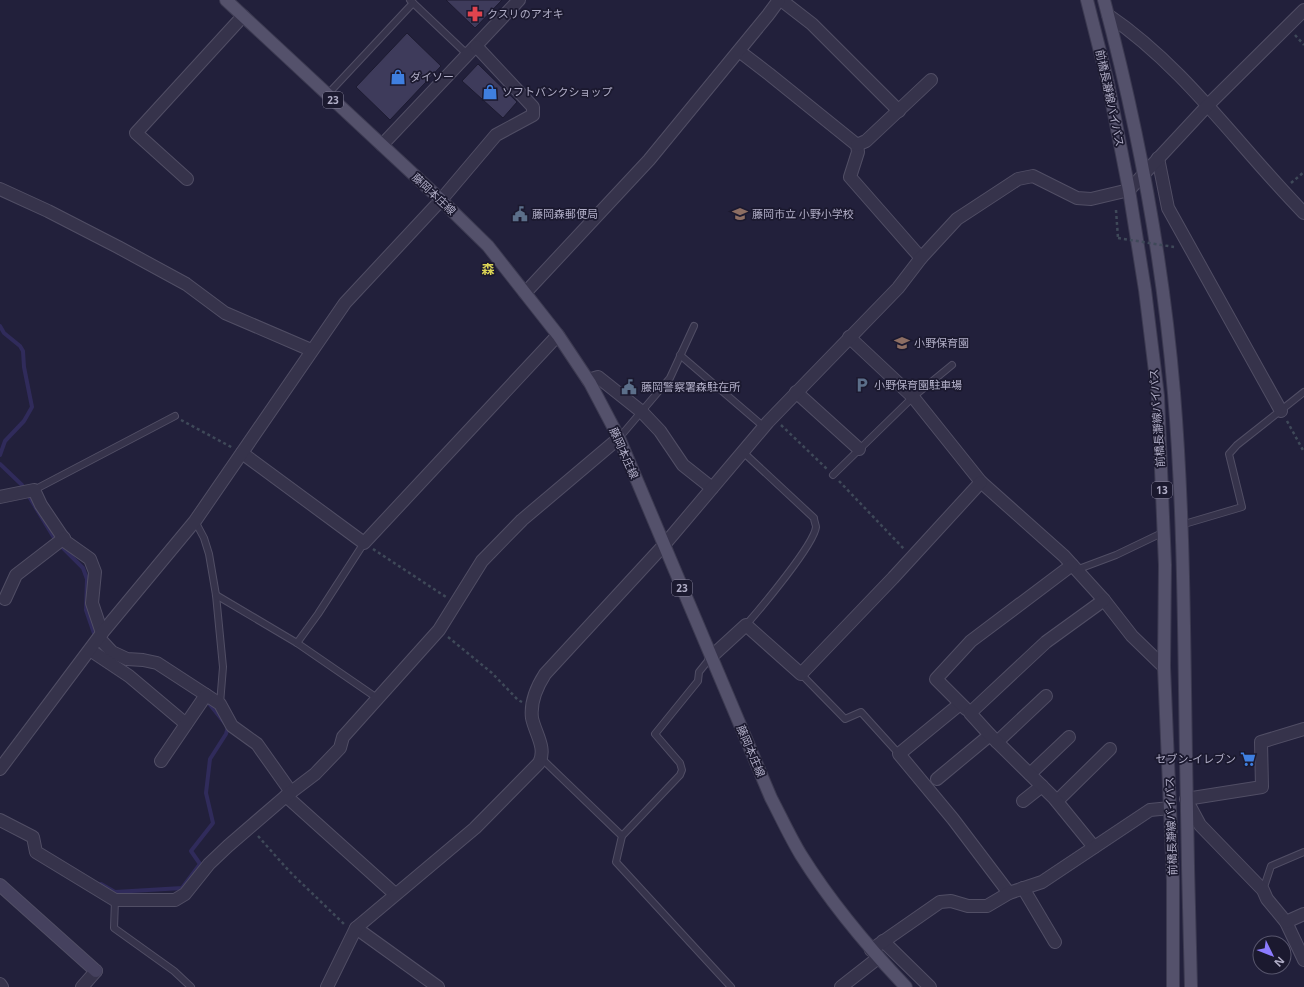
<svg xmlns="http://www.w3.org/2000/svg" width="1304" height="987" viewBox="0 0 1304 987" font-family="'Open Sans','Noto Sans JP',sans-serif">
  <rect width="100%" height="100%" fill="#22203b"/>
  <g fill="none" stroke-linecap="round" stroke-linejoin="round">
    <g stroke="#302b5b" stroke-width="4">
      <polyline points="0,326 4,333 20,346 23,351 24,367 32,407 24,421 5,441 0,455"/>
      <polyline points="0,464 22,485 56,541 83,568 87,579 86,610 96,639"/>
      <polyline points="101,884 115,892 182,888 200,864 191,851 213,823 206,793 210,759 226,734 228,727 207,701"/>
    </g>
  </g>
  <g fill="#3e3b5b" stroke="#1d1b31">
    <polygon points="446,0 502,0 475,28"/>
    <polygon points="407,33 441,66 390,120 356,87"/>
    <polygon points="478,64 517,102 503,118 462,81"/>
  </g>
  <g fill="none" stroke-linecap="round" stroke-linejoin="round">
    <g stroke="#514e65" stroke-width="8">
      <g id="lane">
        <polyline points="410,0 468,55"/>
        <polyline points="327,95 413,3"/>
        <polyline points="680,355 764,427"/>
        <polyline points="619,438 670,378 694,326"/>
        <path d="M 743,452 L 814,518 C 814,521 816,525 816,527 C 814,545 760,609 746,625"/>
        <polyline points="833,475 913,397 952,365"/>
        <polyline points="34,490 175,416"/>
        <polyline points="195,521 204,538 209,554 216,595 223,667 220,704"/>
        <polyline points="1181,525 1242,507 1229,454 1237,445 1304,392"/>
        <polyline points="1076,570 1116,555 1164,532"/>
        <polyline points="216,595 297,643 377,698"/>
        <polyline points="297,643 318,614 364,543"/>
        <polyline points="801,674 845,719 861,712 899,754"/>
        <polyline points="541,758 622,836 616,862 731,987"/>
        <polyline points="622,836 680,775 682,770 680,763 655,734 698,681 699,672 711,657"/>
        <polyline points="1263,890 1271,866 1304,852"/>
        <polyline points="115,900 114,928 174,971 191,987"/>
      </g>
    </g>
    <g stroke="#514e65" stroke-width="14">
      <g id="street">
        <polyline points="781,0 812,24 899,111"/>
        <path d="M 1108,15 C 1186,68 1239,147 1304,213"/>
        <polyline points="739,51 769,74 857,145 858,152 850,177 921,258"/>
        <polyline points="382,145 519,0"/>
        <polyline points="857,145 866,141 931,80"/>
        <polyline points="1158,158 1168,208 1281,411"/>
        <polyline points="187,179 136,133 243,16"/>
        <polyline points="0,189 48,211 118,247 186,284 225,313 311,350"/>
        <polyline points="525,293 649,160 768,15 779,0"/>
        <polyline points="849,337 913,397 981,482 1064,556 1104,600 1132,636 1164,667"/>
        <polyline points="588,380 598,377 642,412 660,431 683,465 712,488"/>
        <polyline points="796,392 859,449"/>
        <polyline points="242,453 364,543 558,335"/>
        <polyline points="0,497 34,490 41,505 66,542 90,559 95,572 92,603 102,633"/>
        <polyline points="5,599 16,575 64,538"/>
        <polyline points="99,638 112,652 127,659 143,660 157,663 220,704 232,726 257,744 291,792"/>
        <polyline points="90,650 129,676 186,724"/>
        <polyline points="711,657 746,625 801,674 893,578 981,482"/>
        <polyline points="960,704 899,754 953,819 1009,893"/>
        <polyline points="966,709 936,679 971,641 1072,565"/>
        <polyline points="1304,729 1261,742 1262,787 1186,799 1200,825 1263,890 1267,899 1286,922 1304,960"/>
        <polyline points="997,742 1046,696"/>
        <polyline points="161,761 206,695"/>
        <polyline points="0,769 102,633 195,521 345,303 441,200 496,135 533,115 533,107 476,46"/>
        <polyline points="1030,774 1069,737"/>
        <polyline points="937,779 990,735"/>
        <polyline points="286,796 395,894"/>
        <polyline points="1023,801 1042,786"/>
        <polyline points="1057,801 1110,749"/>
        <polyline points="0,820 33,837 36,852 115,900 175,900 185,894 209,864 228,846 286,796 315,774 340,748 343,737 439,630 482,561 522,520 619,438"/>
        <polyline points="1094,847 1054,798 990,735 970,713 1046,642 1104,600"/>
        <polyline points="1023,888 1055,942"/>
        <polyline points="1286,922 1304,914"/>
        <polyline points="356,928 438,987"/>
        <polyline points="883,941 930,987"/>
        <polyline points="871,950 940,902 951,901 968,906 987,906 1009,893 1042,882 1150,810 1170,808"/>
        <polyline points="0,984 2,987"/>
        <polyline points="82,987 96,971"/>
        <path d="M 327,987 L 356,928 L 475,828 L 539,763 C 547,748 535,733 532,718 C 530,702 536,688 545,674 L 664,545 L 768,422 L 898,288 L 921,258 L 957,219 L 1018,179 L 1033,176 L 1077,198 L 1091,199 L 1129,190 L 1208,105 L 1304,10"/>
        <polyline points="841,987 878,958"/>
      </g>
    </g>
    <g stroke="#514e65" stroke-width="14">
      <polyline id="secondary" points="0,885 96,971"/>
    </g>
    <g stroke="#3c3a51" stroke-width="14">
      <g id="primary">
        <path d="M 226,0 L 441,200 L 488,246 L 558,335 L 590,383 L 619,438 L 771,798 C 781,817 790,837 801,855 C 831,903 867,946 906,987"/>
        <polyline points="1087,0 1108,83 1129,190 1145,290 1158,396 1165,565 1164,667 1173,881 1173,987"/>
        <path d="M 1104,0 C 1138,128 1163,261 1174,393 C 1184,514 1184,636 1186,757 C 1187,834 1189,910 1191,987"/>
      </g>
    </g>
    <g stroke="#3f4959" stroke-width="2.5" stroke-dasharray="3 3" stroke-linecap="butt">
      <polyline points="1295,35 1304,45"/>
      <polyline points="1291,183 1304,172"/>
      <polyline points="1116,210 1118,238"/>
      <polyline points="181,420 233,448"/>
      <polyline points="1287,421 1304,452"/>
      <polyline points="781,425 827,469"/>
      <polyline points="839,481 904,549"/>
      <polyline points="373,549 446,597"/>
      <polyline points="448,637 492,673 518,700 522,702"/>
      <polyline points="258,836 289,871 345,925"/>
    </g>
    <use href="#lane" stroke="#36334b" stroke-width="6"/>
    <use href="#street" stroke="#36334b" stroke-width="12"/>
    <use href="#secondary" stroke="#45415e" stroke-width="12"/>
    <use href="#primary" stroke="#54516b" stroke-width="12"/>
    <polyline stroke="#3f4959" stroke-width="2.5" stroke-dasharray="3 3" stroke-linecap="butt" points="1118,238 1174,247"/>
  </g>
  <defs>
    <g id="pharmacy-bare" transform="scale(1.2)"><path d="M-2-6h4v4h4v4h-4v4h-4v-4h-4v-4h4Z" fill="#e0444e" stroke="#1b192f" stroke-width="2.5" paint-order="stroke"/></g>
    <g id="shop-bare" transform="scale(1.2)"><path d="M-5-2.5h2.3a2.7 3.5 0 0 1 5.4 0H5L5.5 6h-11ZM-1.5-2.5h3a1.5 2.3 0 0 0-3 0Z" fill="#3f7fe0" stroke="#1b192f" stroke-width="2.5" paint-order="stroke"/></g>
    <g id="civic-bare" transform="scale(1.2)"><path d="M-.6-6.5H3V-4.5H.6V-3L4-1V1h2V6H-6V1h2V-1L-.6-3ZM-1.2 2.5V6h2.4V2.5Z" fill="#5c6f8a" stroke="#1b192f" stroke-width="2.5" paint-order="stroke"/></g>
    <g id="school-bare" transform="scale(1.2)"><path d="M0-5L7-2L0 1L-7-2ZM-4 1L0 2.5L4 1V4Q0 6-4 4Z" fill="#8d6e63" stroke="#1b192f" stroke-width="2.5" paint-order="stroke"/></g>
    <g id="parking-bare" transform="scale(1.2)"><path d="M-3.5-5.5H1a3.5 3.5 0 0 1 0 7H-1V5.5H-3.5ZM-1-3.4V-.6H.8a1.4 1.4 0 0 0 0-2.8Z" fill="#5c6f8a" stroke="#1b192f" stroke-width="2.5" paint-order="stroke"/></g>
    <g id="supermarket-bare" transform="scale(1.2)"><path d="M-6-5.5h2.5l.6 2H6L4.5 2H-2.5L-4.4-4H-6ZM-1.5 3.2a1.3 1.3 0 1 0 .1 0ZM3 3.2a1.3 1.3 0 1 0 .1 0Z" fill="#3f7fe0" stroke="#1b192f" stroke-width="2.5" paint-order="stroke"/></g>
  </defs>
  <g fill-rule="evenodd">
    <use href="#pharmacy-bare" x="475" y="14"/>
    <use href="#shop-bare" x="398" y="77"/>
    <use href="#shop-bare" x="490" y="92"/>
    <use href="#civic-bare" x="520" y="214"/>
    <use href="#school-bare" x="740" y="214"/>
    <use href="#school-bare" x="902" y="343"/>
    <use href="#parking-bare" x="862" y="385"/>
    <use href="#civic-bare" x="629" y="387"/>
    <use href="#supermarket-bare" x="1248" y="759"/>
  </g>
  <g text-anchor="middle" stroke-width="3.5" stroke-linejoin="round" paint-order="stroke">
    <g fill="#1b192f" stroke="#848199" stroke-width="1">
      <rect x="323" y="92" width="20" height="16" rx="3"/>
      <rect x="1152" y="482" width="20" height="16" rx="3"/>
      <rect x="672" y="580" width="20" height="16" rx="3"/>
    </g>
    <g font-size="10" font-weight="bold" fill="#b1aec7">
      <text x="333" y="104">23</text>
      <text x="1162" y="494">13</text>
      <text x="682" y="592">23</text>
    </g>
    <g font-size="11" fill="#b1aec7" stroke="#1b192f" text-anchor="start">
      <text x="487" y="18">クスリのアオキ</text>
      <text x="410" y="81">ダイソー</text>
      <text x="502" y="96">ソフトバンクショップ</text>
      <text x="532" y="218">藤岡森郵便局</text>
      <text x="752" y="218">藤岡市立 小野小学校</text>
      <text x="914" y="347">小野保育園</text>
      <text x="874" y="389">小野保育園駐車場</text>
      <text x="641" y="391">藤岡警察署森駐在所</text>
      <text x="1236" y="763" text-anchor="end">セブン-イレブン</text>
    </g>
    <g font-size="11" fill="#b1aec7" stroke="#1b192f">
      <text transform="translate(1110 98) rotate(78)" y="4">前橋長瀞線バイパス</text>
      <text transform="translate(434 194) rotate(43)" y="4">藤岡本庄線</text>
      <text transform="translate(1157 418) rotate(-94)" y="4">前橋長瀞線バイパス</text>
      <text transform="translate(624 453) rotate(66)" y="4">藤岡本庄線</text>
      <text transform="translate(751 751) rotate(67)" y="4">藤岡本庄線</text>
      <text transform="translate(1171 826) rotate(-92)" y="4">前橋長瀞線バイパス</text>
    </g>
    <g font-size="13" font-weight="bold" fill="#dbd455" stroke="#1b192f">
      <text x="488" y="274">森</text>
    </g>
  </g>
  <g transform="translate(1272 955) rotate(133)"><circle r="19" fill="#1b192f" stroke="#57556c"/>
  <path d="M0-3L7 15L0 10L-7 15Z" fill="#8c7bff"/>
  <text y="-6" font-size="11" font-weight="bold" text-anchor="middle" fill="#b1aec7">N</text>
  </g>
</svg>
